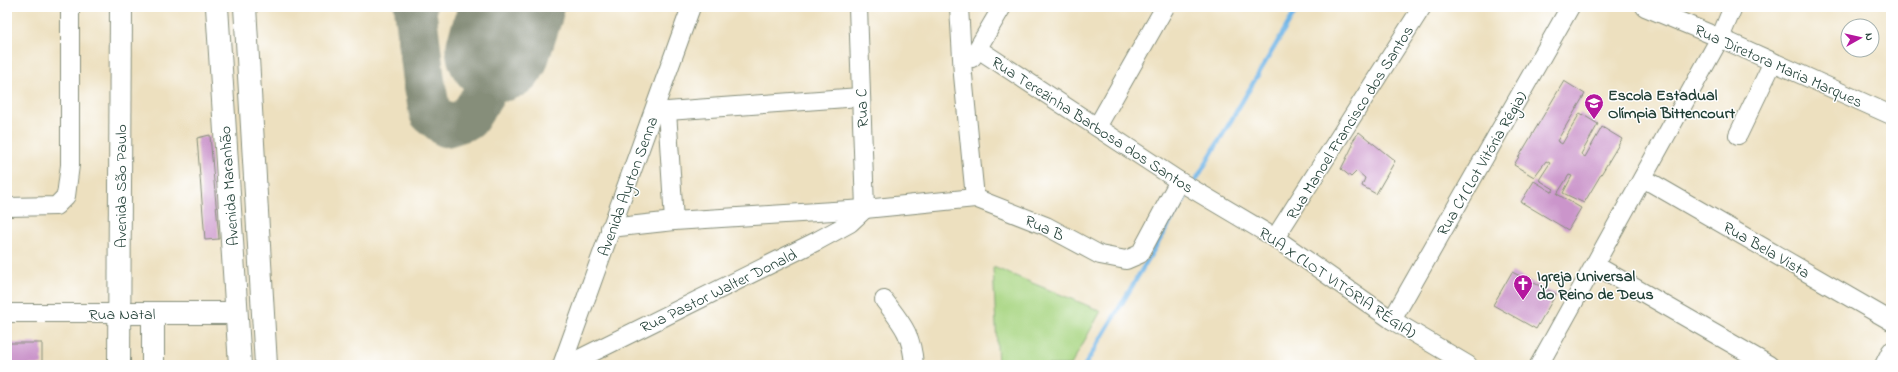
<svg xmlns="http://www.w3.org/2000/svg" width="1898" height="372" viewBox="0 0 1898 372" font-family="'Indie Flower',sans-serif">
  <rect width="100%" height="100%" fill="#fff"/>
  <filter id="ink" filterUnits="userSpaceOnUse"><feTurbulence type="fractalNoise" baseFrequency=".025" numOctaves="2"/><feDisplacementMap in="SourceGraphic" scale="8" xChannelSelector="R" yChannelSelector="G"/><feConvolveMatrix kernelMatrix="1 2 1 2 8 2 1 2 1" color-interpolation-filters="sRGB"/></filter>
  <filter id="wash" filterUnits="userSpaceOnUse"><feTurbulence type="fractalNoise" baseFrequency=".012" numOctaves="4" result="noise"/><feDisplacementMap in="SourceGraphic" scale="16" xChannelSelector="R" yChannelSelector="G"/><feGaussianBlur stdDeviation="0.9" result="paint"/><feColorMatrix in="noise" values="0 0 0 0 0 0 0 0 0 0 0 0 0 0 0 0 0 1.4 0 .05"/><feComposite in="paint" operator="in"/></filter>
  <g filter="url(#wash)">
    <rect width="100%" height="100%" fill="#ede0bf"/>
    <polygon fill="#a9d683" stroke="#648a5c" points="993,267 1101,311 1071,365 998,365"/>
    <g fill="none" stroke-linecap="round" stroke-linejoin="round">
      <g stroke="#70b5e7" stroke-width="4.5">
        <polyline points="1193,185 1298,7"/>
        <polyline points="1085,365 1189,191"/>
      </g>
      <polyline stroke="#868e7a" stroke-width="42" points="415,7 424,81 430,113 446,126 468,119 484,94 498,50"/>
      <polyline stroke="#868e7a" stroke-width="104" points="498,50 512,7"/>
    </g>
    <g id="blocks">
      <g fill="#cb95cb">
        <polygon points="1564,81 1585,94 1557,141 1562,144 1580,113 1598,124 1581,154 1585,157 1602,127 1622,139 1584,203 1563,193 1572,176 1569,175 1557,194 1581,208 1568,230 1521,202 1534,181 1552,192 1554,189 1539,180 1550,163 1546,161 1534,177 1514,165"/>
        <polygon points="1359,132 1395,161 1376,194 1362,186 1365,178 1357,171 1351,177 1341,169 1353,145 1352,142"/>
        <polygon points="210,135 219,239 205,240 197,138"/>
        <polygon points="1512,272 1556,294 1536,329 1493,305"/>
        <rect x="7" y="343" width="35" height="22"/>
      </g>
    </g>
  </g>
  <g filter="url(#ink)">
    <use href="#blocks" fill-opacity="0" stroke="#868e7a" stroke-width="1"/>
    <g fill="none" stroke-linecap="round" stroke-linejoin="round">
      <g stroke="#868e7a" stroke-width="20">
        <g id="minor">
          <polyline points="858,7 865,209"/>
          <polyline points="959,7 963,75 975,198"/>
          <polyline points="1645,7 1720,38 1891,115"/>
          <polyline points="978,49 1179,181 1275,238 1392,320 1468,365"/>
          <polyline points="972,58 1002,7"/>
          <polyline points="667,111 674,221"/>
          <polyline points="654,112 860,97"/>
          <polyline points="1097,127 1165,7"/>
          <polyline points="1738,135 1773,62"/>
          <polyline points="1643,178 1891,321"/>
          <polyline points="7,207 56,206 66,196 70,165 70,7"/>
          <polyline points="610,228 674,221 865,209 975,198 1046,226 1100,255 1126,260 1140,254 1179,181"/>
          <polyline points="1275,238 1422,7"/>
          <polyline points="1595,265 1769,365"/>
          <path d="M 884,300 C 902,324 912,334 914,365"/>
          <polyline points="7,313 119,313"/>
          <polyline points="1392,320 1570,7"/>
          <polyline points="562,365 691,7"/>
          <polyline points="567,365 817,241 850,223 865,209"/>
          <polyline points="1539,365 1720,38 1733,7"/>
          <polyline points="1884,365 1891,351"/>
        </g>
      </g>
      <g stroke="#868e7a" stroke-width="24">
        <g id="major">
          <polyline points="217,7 240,365"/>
          <polyline points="245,7 266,365"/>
          <polyline points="119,313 236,313"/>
          <polyline points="153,314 153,365"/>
          <polyline points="119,365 121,7"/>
        </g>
      </g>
      <use href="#minor" stroke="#fff" stroke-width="18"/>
      <use href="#major" stroke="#fff" stroke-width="22"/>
    </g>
  </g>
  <defs>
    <g id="school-pin" transform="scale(1)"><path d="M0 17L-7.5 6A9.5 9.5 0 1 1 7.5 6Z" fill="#b5179e" stroke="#fff"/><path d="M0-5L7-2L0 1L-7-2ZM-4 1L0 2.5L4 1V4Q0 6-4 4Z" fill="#fff"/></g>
    <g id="church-pin" transform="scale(1)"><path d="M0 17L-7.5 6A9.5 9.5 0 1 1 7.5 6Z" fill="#b5179e" stroke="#fff"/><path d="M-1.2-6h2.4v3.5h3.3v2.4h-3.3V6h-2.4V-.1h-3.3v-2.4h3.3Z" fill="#fff"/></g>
  </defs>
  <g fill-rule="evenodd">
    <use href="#school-pin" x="1594" y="103"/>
    <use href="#church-pin" x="1523" y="284"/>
  </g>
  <g text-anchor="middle" stroke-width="3" stroke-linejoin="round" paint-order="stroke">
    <g font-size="16" fill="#1f3d34" stroke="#fff">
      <text transform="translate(1779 65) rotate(24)" y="6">Rua Diretora Maria Marques</text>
      <text transform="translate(861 108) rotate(-92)" y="6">Rua C</text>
      <text transform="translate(1349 122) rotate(-58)" y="6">Rua Manoel Francisco dos Santos</text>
      <text transform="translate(1093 124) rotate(33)" y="6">Rua Terezinha Barbosa dos Santos</text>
      <text transform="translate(1481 163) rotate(-60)" y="6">Rua C1 (Lot Vitória Régia)</text>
      <text transform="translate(120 186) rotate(-90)" y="6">Avenida São Paulo</text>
      <text transform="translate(228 186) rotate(-94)" y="6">Avenida Maranhão</text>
      <text transform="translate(627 186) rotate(-70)" y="6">Avenida Ayrton Senna</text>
      <text transform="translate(1045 227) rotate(24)" y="6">Rua B</text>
      <text transform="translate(1767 249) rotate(30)" y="6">Rua Bela Vista</text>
      <text transform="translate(1338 282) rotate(34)" y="6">RUA X (LOT VITÓRIA RÉGIA)</text>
      <text transform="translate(718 290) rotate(-26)" y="6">Rua Pastor Walter Donald</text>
      <text x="122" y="319">Rua Natal</text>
    </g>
    <g font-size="16" font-weight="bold" fill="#1f3d34" stroke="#fff" text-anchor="start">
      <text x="1608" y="100">Escola Estadual<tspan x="1608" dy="18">Olímpia Bittencourt</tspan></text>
      <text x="1537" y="281">Igreja Universal<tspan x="1537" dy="18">do Reino de Deus</tspan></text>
    </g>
  </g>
  <rect width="1898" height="372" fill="none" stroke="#fff" stroke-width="24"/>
  <g transform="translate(1860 38) rotate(82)"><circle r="19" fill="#ffffff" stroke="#a5b1ae"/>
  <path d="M0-3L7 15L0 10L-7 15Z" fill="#b5179e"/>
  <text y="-6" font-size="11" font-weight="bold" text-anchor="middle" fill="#1f3d34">N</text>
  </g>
</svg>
